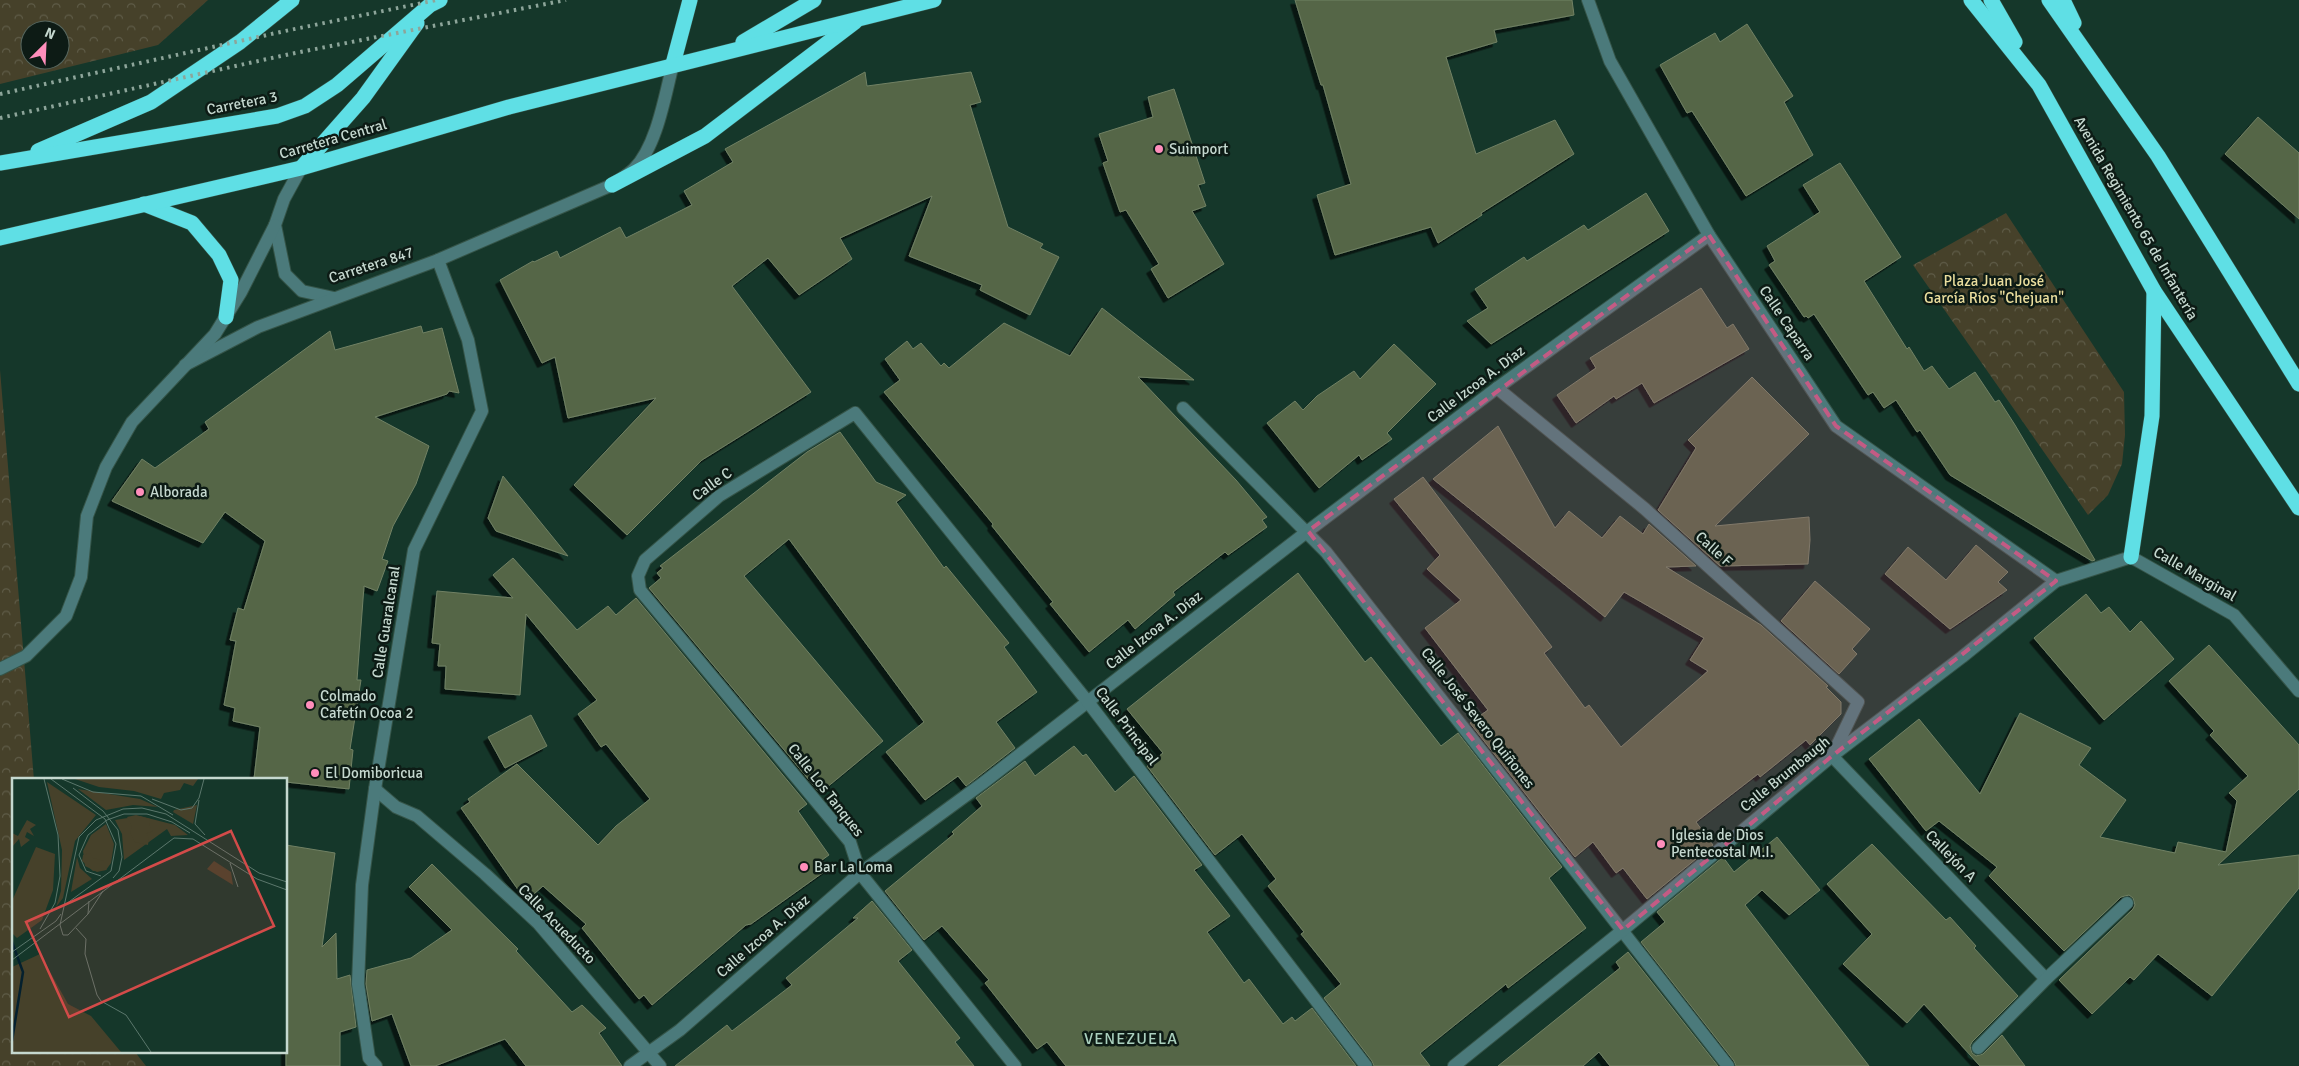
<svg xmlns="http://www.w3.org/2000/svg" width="2299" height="1066" viewBox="0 0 2299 1066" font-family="Signika,sans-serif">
  <defs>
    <pattern id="forest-crowns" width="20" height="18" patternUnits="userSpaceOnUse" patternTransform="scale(1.25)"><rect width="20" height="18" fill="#46412a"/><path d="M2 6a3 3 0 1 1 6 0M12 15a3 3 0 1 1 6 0" fill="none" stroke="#5f5c48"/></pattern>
    <filter id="shadow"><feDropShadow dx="-4.5" dy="4.5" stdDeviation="0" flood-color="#0009"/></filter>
  </defs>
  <rect width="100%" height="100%" fill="#15372a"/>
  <g fill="url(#forest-crowns)" fill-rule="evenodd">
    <path d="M 0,0 L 208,0 L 158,45 L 0,84 ZM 30,30 L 60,30 L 60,60 L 30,60 Z"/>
    <polygon points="2006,213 2124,392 2125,435 2122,464 2108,495 2088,515 1913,265"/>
    <polygon points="0,370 34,780 14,780 14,1052 135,1052 146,1066 0,1066"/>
  </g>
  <g fill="#556647" stroke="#718164" filter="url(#shadow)">
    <polygon points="1295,0 1572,0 1574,15 1494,30 1497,42 1446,57 1476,154 1555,120 1574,154 1481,213 1482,215 1438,243 1431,227 1335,255 1317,195 1351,184 1323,85 1321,85"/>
    <polygon points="1747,24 1793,96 1784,102 1813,155 1746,196 1692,111 1687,113 1660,65 1715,33 1720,42"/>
    <polygon points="865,72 867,86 971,72 981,102 970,105 1008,227 1043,244 1040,248 1059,257 1030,315 980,290 982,285 909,256 932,196 840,238 852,259 799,295 768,258 732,286 811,392 702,460 627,535 574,485 656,398 568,418 555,357 542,363 500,280 533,261 534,262 557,251 560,258 620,227 626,238 692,205 684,191 733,162 725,149"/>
    <polygon points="1174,89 1205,183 1198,185 1206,206 1192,211 1224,264 1168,298 1151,269 1159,264 1126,210 1120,212 1103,163 1108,161 1099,134 1153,117 1148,97"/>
    <polygon points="2258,117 2299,153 2299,219 2225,154"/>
    <polygon points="1840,163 1901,257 1864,281 1907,349 1909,347 1924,371 1932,366 1949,389 1975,372 1995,402 1999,400 2015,425 2095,560 2092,561 1950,475 1920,430 1917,432 1896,400 1884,408 1873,392 1868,395 1814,314 1808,318 1806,316 1804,317 1769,265 1775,261 1767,246 1820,212 1803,185"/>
    <polygon points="1646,193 1669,231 1491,344 1467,321 1488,308 1475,289 1524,257 1527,261 1584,225 1588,230"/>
    <polygon points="1701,288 1727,328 1733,324 1749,349 1654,403 1642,383 1616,399 1614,396 1576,423 1557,395 1596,368 1590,358"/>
    <polygon points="1102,308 1194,380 1138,377 1236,480 1267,517 1262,520 1267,527 1228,555 1225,552 1173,592 1175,595 1135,629 1128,620 1089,652 1050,604 1053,602 992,526 993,524 884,392 900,380 885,359 907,341 913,349 921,343 941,366 944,363 949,368 1004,323 1070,356"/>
    <polygon points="421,326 423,333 442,328 459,393 449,391 447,394 375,417 429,446 416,484 393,526 382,559 388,561 377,591 364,586 357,680 361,680 350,749 353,750 349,789 286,782 286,780 254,779 260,727 233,721 235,708 224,705 236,641 230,640 238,608 244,610 265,541 225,512 203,543 112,501 142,459 155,468 209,429 205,422 330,331 335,350"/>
    <polygon points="1394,344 1436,384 1387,433 1392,439 1362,460 1359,455 1319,488 1267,423 1295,401 1303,410 1317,396 1354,371 1360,379"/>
    <polygon points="1752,377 1809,434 1715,526 1809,517 1810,540 1808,564 1720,566 1658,510 1696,448 1688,440"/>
    <polygon points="1498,426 1555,528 1569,511 1602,538 1620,516 1643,534 1649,524 1696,566 1666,567 1761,625 1828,686 1826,687 1841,702 1841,714 1810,745 1806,740 1760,777 1758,774 1696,822 1713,845 1647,899 1623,868 1616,873 1593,842 1575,857 1470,723 1488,710 1425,628 1461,600 1427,569 1440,555 1394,499 1423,477 1552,647 1544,653 1585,708 1589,705 1621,747 1708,671 1690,660 1704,638 1624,592 1605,617 1433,479"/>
    <polygon points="840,432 876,482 906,495 896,502 944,568 946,566 1009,643 1004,647 1037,692 996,722 1015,748 966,786 958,776 925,800 886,752 924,722 789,539 744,576 883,741 820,793 649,588 661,578 657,573 663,568 660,566 807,452"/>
    <polygon points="503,476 568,556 496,531 488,518"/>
    <polygon points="1976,545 2008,572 1998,582 2007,590 1950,629 1885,574 1908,547 1946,580"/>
    <polygon points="513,558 577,630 608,606 616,615 636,598 807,804 798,811 829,855 822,860 828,869 751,924 746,925 652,1005 644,995 639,999 582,928 586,924 543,886 526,901 461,808 470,802 468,799 517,764 598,845 616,826 650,799 606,744 601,747 578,714 597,700 526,614 520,695 445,689 446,666 438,666 440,644 432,643 437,591 513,598 493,575"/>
    <polygon points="1298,573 1365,662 1371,657 1441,746 1458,733 1562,867 1549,878 1586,928 1508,988 1506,984 1420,1053 1430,1066 1374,1066 1372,1061 1324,998 1341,984 1301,934 1304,932 1268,886 1276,879 1242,834 1215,855 1147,766 1163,753 1127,709"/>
    <polygon points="1815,581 1870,629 1852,649 1857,654 1839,674 1781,621"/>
    <polygon points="2086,594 2101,613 2109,607 2130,632 2141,621 2174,659 2104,720 2034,638"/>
    <polygon points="2209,645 2299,745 2299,789 2218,865 2299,855 2299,888 2212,996 2158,954 2134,980 2130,977 2092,1014 2059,980 2133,909 2135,905 2133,898 2129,895 2121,897 2064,951 1989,876 1997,867 1939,821 1926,831 1869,759 1919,719 1980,794 2020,713 2091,748 2079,765 2126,800 2100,837 2175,853 2178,842 2226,852 2237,801 2229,793 2248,776 2210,735 2214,731 2169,681"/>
    <polygon points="531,715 547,746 505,768 488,737"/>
    <polygon points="1074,746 1083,756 1086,754 1115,792 1134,776 1202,865 1194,870 1230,916 1207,932 1244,983 1249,979 1283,1024 1292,1017 1295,1021 1312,1008 1356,1066 1066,1066 1047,1042 1037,1049 985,983 989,980 942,926 924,940 885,891 954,834 952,832 982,806 976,798 1025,761 1035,776"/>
    <polygon points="1777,837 1820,890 1789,915 1762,890 1745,905 1869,1066 1736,1066 1734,1061 1641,942 1665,922 1657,912 1723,857 1734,872"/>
    <polygon points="1872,844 1946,920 1950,917 1976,946 1974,948 2018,996 1972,1042 1970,1046 1972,1053 1976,1056 1983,1054 2002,1035 2025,1066 1980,1066 1924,1004 1907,1023 1843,964 1872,934 1827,884"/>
    <polygon points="286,845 335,853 322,947 336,933 337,979 350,975 356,1027 340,1032 340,1066 286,1066"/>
    <polygon points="432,864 518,949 516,951 572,1012 582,1005 606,1028 599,1033 622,1066 526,1066 505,1039 435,1066 411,1066 392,1014 372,1021 366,984 367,970 411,958 452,930 409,887"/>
    <polygon points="872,901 912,950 898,961 960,1038 955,1042 974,1066 675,1066 727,1025 732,1031 792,985 786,978 858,918 853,918"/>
    <polygon points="1628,952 1718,1066 1610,1066 1599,1052 1583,1066 1498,1066 1620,968 1616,962"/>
  </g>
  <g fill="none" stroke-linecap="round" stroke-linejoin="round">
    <g stroke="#355448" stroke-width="14">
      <g id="minor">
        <polyline points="1588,0 1610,61 1709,235 1836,426 2056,581"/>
        <polyline points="301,168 284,199 275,225 285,274 302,291 334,298"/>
        <path d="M 185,365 L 258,327 L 438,260 L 612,185 C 619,180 628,175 634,169 C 657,146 665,95 673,64"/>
        <polyline points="1497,388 1645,509 1858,702 1832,756 2046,979"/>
        <polyline points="1183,408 1326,552 1728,1066"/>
        <polyline points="0,669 26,656 66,616 81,577 87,516 106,467 132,422 215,334 241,292 275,225"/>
        <polyline points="375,789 396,807 417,816 485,874 538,923 660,1066"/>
        <polyline points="1978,1048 2046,979 2127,903"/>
        <polyline points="376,1066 369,1058 358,984 362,885 375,789 414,550 482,411 468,340 438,260"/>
        <polyline points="630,1066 680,1030 860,873 983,783 1308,531 1497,388 1709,235"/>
        <polyline points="1015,1066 860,873 850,842 640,590 638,576 645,560 719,496 855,413 1088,702 1366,1066"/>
        <polyline points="1454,1066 1623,930 1832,756 1962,657 2056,581 2131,557 2234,615 2299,691"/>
      </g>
    </g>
    <g stroke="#355448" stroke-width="16">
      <g id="highway">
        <polyline points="1971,0 2039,85 2154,291 2299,508"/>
        <polyline points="1991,0 2015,42"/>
        <polyline points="2049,0 2158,156 2299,384"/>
        <polyline points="2063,0 2074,23"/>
        <polyline points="743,42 814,0"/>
        <polyline points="673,64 690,0"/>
        <polyline points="38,151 151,102 240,42 292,0"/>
        <polyline points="0,163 277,116 305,106 337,85 430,5 440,0"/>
        <polyline points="302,167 363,98 417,23"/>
        <polyline points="612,185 705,136 855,22"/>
        <polyline points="144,204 192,223 219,255 231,280 226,317"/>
        <polyline points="0,238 301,168 509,107 934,0"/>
        <polyline points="2131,557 2152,416 2154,291"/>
      </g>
    </g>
    <use href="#minor" stroke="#4b7a7b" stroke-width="12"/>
    <use href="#highway" stroke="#5fdfe5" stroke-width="15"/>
    <g stroke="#8da59a" stroke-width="4" stroke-dasharray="2.5 5" stroke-linecap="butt">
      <polyline points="0,94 285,31 437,0"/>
      <polyline points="0,118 290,54 566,0"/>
    </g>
  </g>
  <path fill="#c35b84" fill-opacity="0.2" stroke="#c35b84" stroke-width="4" stroke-dasharray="10 6" stroke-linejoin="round" d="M 1709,235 L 1836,426 L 2056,581 L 1832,756 L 1623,930 L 1308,531 Z"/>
  <g fill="#ff8ebb" stroke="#0d1b15" stroke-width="2">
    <circle cx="1159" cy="149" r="5"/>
    <circle cx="140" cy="492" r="5"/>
    <circle cx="310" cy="705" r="5"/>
    <circle cx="315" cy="773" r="5"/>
    <circle cx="1661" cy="844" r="5"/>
    <circle cx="804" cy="867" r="5"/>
  </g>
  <g text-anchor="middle" stroke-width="5" stroke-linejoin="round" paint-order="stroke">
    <g font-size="15" fill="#c5d8cf" stroke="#0d1b15">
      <text transform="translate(242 103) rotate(-11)" y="5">Carretera 3</text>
      <text transform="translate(333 139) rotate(-16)" y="5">Carretera Central</text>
      <text transform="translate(2136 218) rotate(60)" y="5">Avenida Regimiento 65 de Infantería</text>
      <text transform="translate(371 265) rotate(-18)" y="5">Carretera 847</text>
      <text transform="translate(1787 323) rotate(56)" y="5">Calle Caparra</text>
      <text transform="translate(1476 384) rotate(-37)" y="5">Calle Izcoa A. Díaz</text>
      <text transform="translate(712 484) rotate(-36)" y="5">Calle C</text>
      <text transform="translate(1714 549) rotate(42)" y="5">Calle F</text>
      <text transform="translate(2195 574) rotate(30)" y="5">Calle Marginal</text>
      <text transform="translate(386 622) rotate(-81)" y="5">Calle Guaralcanal</text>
      <text transform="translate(1154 630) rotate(-38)" y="5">Calle Izcoa A. Díaz</text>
      <text transform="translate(1478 718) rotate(52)" y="5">Calle José Severo Quiñones</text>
      <text transform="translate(1127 726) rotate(53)" y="5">Calle Principal</text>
      <text transform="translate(1785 774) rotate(-39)" y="5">Calle Brumbaugh</text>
      <text transform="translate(826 790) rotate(52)" y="5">Calle Los Tanques</text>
      <text transform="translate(1951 856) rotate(46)" y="5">Callejón A</text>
      <text transform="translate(557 924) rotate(46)" y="5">Calle Acueducto</text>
      <text transform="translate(763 936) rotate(-41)" y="5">Calle Izcoa A. Díaz</text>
    </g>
    <g font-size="15" fill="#c5d8cf" stroke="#0d1b15" text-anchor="start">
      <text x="1169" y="154">Suimport</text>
      <text x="150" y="497">Alborada</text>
      <text x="320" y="701">Colmado<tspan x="320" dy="17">Cafetín Ocoa 2</tspan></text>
      <text x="325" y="778">El Domiboricua</text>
      <text x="1671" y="840">Iglesia de Dios<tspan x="1671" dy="17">Pentecostal M.I.</tspan></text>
      <text x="814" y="872">Bar La Loma</text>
    </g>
    <g font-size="15" fill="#ebde9e" stroke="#0d1b15">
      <text x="1994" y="286">Plaza Juan José<tspan x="1994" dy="17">García Ríos "Chejuan"</tspan></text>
    </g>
    <g font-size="16" letter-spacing="1" fill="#aad0be" stroke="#0d1b15">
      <text x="1131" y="1044">VENEZUELA</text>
    </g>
  </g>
  <g transform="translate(12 778)">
    <rect width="275" height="275" fill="#15372a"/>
    <path d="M 35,4 L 84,37 L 63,63 L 51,120 L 44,129 L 49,113 L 50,72 ZM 66,11 L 128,21 L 146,29 L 121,27 L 94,32 ZM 185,27 L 181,46 L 161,34 L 162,32 ZM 128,38 L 163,47 L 176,57 L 159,58 L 155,51 L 112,82 L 110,56 L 103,42 ZM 94,46 L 102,66 L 99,85 L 94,92 L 85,94 L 73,88 L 71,73 L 79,57 ZM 65,79 L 68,90 L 80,101 L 59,114 Z" fill="#46412a"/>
    <path d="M 63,1 L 186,1 L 181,8 L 172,5 L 168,12 L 152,15 L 149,21 L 122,13 L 87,9 ZM 124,37 L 138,41 L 137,47 L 141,53 L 133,56 L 137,59 L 136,67 L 123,64 L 118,54 L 120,48 L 115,39 ZM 15,42 L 24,47 L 18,51 L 22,58 L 15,54 L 13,59 L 18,62 L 9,69 L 7,61 L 0,69 L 0,55 L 6,58 ZM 24,69 L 43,76 L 41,112 L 30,142 L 5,160 L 0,155 L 0,123 ZM 78,75 L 81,80 L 92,83 L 89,86 L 95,92 L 81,93 L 70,83 L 71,77 ZM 202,83 L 219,94 L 221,107 L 195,91 ZM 28,176 L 56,226 L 79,238 L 109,274 L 0,274 L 0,189 Z" fill="#46412a"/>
    <path fill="none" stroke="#04202e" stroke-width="2.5" d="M 0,164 L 11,194 L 0,263"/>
    <path fill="none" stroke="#5b776c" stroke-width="1" d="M 39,1 L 93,41 L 104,66 L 99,93 L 54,126M 50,1 L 81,14 L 129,18 L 161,37M 61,10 L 91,33 L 106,52 L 110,79 L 107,93 L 101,100M 187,20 L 192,1M 140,21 L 169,32 L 180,30 L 187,20M 187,22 L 183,46 L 193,57M 218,85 L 226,109M 89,98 L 74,93 L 67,77 L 76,57 L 95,42 L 112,36 L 135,36 L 160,44 L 178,55M 76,136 L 91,113M 48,147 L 51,157 L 56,157 L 76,136 L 77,123M 48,147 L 67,59 L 84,42 L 111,31 L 130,30 L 154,36 L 247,95 L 275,104M 64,150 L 74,161 L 73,176 L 85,217 L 89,223 L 114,237 L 139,274M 28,151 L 43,125 L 48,98 L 46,57 L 32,1M 0,174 L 44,143 L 49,136M 0,182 L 162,60 L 181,61 L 245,101 L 275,112"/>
    <path fill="#d34b49" fill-opacity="0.15" stroke="#d34b49" stroke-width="2.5" d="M 219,53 L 262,148 L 57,239 L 14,144 Z"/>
    <rect width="275" height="275" fill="none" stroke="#c5d8cf" stroke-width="2.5"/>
  </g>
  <g transform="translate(45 45) rotate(24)"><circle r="24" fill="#0d1b15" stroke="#57675f"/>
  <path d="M0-4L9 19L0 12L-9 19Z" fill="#ff8ebb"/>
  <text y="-8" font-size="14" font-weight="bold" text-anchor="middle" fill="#c5d8cf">N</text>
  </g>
</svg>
